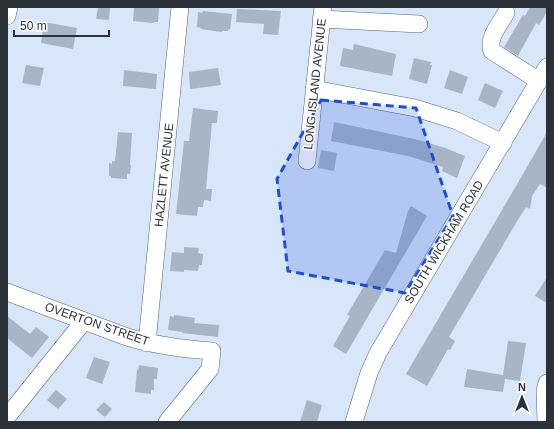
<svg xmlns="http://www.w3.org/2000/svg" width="554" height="429" viewBox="0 0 554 429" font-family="Arial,sans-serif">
  <rect width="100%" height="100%" fill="#d7e6f9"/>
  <g fill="#a7b5c7">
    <polygon points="98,7 110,7 109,20 96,19"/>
    <polygon points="134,7 159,7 158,22 154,22 154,23 133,21"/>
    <polygon points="530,7 547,7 547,12 539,25 536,23 518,56 504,47 523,15 525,16"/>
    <polygon points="237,9 281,11 278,35 263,34 264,24 236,22"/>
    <polygon points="203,11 232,14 230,30 228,29 228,31 222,31 222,32 200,29 201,28 197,27 198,12 202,13"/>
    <polygon points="44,22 77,28 73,49 41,43"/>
    <polygon points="354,44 396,54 392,76 340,66 343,48 353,50"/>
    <polygon points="414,58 431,62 430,65 432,65 427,84 409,79"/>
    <polygon points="26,65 44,68 40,86 22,83"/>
    <polygon points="218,68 221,85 190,89 189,72"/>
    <polygon points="124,70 157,74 156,89 123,86"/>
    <polygon points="450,70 468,77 462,94 444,88"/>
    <polygon points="485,83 503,91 495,108 478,100"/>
    <polygon points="193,108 218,111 217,123 212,123 206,189 212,189 211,201 204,200 203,207 198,207 197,216 176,214 184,141 189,141"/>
    <polygon points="334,122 419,140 445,148 465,156 457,178 442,171 443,167 408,156 331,141"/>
    <polygon points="118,132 132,133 130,165 131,165 130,174 127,174 127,179 111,178 111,176 109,176 109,163 112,164 112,161 115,161"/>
    <polygon points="547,132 547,188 540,184 532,196 530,209 526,207 516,223 449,337 455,341 450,350 448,349 427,386 406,374 523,174"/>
    <polygon points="321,150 337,153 334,171 318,168"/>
    <polygon points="411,206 427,216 346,354 333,346 350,316 347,315 385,250 396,253 408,211"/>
    <polygon points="184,247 199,248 198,253 203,254 202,265 199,265 198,271 184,270 184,272 170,271 172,252 184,253"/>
    <polygon points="547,277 547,303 535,296"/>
    <polygon points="174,315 195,318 194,323 219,325 218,337 182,333 182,332 168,330 170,316 174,317"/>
    <polygon points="7,316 30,334 36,327 49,337 32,358 7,338"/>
    <polygon points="508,341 526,343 520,381 505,379 503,392 464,387 467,369 503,375"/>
    <polygon points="94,357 110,362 102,384 86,378"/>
    <polygon points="139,365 158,368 157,379 154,379 154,390 151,390 151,394 135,392 137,369 138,370"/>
    <polygon points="56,390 67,399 58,409 47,400"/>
    <polygon points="307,400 322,405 317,422 300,422"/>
    <polygon points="104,402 112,409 105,417 96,410"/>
  </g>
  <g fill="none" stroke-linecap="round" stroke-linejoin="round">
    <g stroke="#576474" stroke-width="18">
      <g id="minor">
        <path d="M 506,13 C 500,24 487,38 492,51 L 539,81"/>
        <polyline points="7,16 9,7"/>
        <polyline points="321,19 419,24"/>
        <polyline points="314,89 415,108 457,121 503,143"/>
        <polyline points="307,161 323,7"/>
        <path d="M 7,292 L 127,337 C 154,345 183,349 212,351 L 210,369 L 167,422"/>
        <polyline points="147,343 180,7"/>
        <polyline points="7,417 84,321"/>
        <polyline points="354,422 369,373 378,353 547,67"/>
        <polyline points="546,422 545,391 547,383"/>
      </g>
    </g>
    <use href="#minor" stroke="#fff" stroke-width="17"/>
  </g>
  <path fill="#1d4ed8" fill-opacity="0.2" stroke="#1d4ed8" stroke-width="3" stroke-dasharray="8 5" stroke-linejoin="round" d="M 321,100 L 416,108 L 453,216 L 405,293 L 288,271 L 277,179 Z"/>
  <g text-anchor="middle" stroke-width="3" stroke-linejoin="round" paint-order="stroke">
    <g font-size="12" fill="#2b3138" stroke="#fff">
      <text transform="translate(315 84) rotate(-84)" y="4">LONG ISLAND AVENUE</text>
      <text transform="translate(164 175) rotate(-84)" y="4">HAZLETT AVENUE</text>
      <text transform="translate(444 242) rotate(-59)" y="4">SOUTH WICKHAM ROAD</text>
      <text transform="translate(97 324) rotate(19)" y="4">OVERTON STREET</text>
    </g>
  </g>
  <rect width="554" height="429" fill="none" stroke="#2b3138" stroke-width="16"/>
  <g transform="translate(522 397)" stroke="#ffffff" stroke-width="3" paint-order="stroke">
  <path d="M0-3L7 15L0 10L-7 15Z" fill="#2b3138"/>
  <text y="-6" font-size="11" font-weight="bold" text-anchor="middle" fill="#2b3138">N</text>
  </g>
  <path d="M14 30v6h95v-6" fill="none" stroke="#2b3138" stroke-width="2"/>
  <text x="20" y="30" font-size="12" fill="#2b3138" stroke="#ffffff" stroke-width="3" paint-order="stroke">50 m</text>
</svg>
